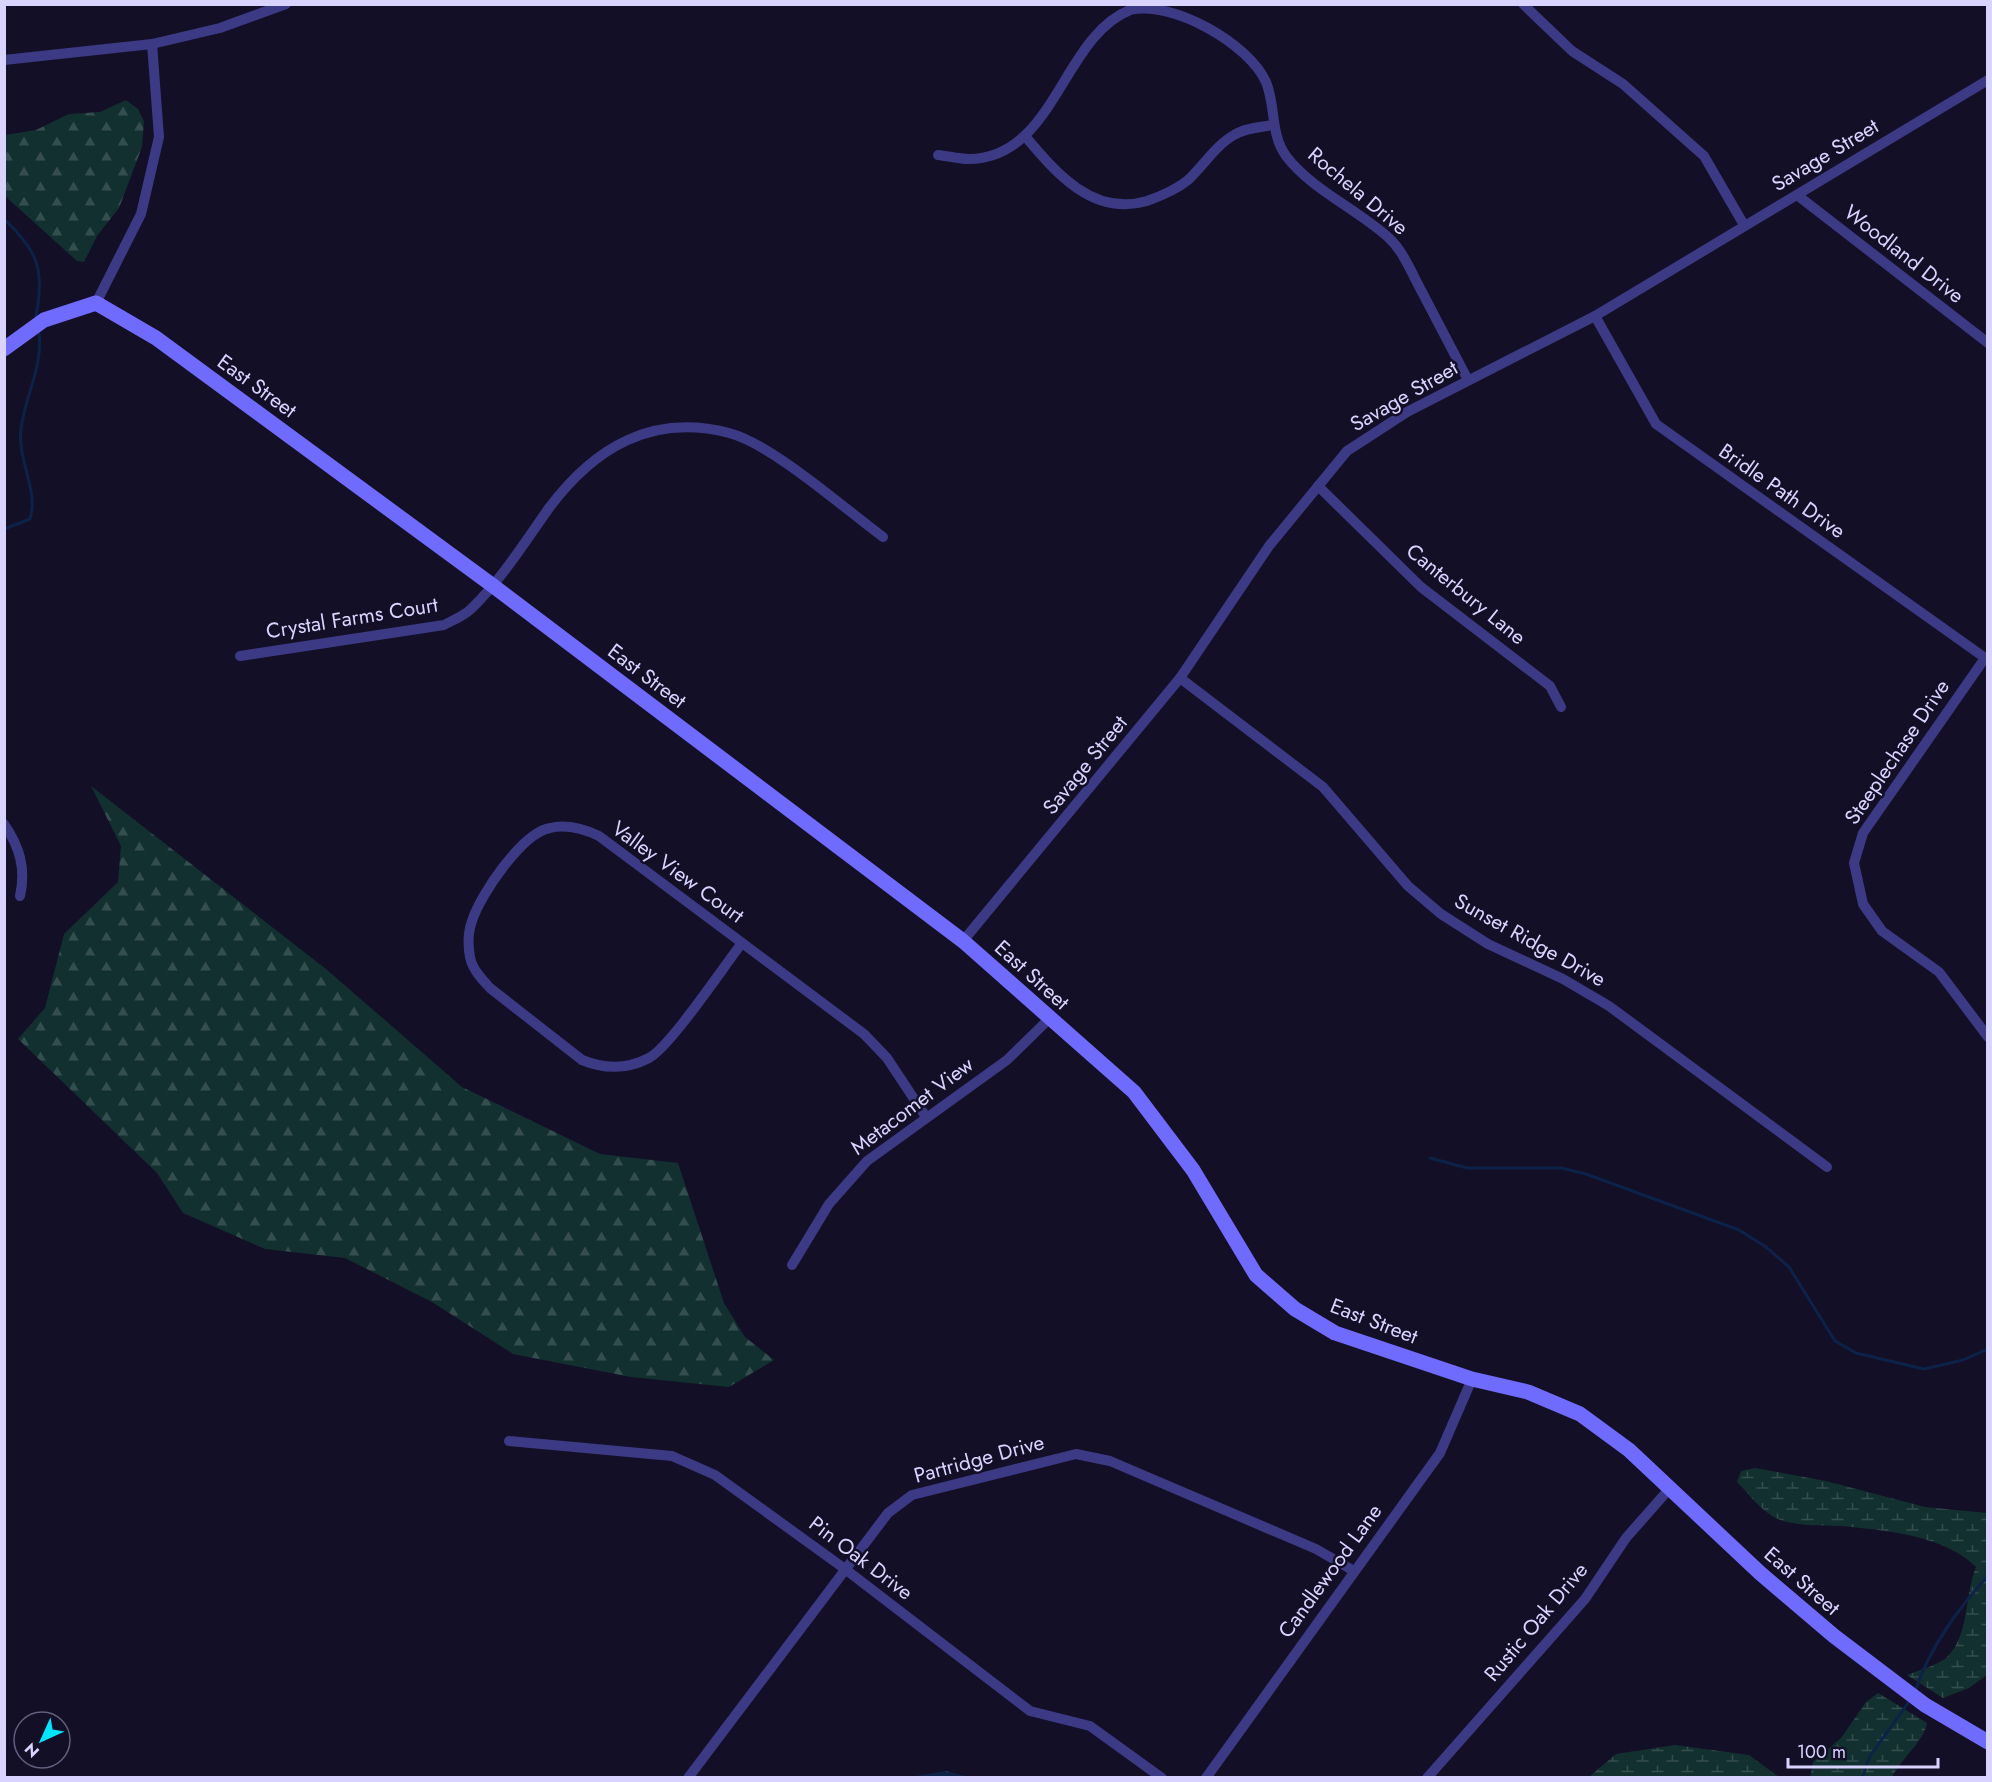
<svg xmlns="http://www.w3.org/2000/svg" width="1992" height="1782" viewBox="0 0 1992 1782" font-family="Jost,sans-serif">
  <defs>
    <pattern id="forest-firs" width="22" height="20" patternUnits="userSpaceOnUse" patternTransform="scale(1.5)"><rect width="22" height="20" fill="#12302f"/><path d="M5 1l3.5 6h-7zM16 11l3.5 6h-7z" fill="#344d4e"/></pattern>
    <pattern id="wetland-marsh" width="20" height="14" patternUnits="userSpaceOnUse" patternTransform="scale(1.5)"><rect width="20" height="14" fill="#12302f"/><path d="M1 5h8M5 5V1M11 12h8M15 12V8" fill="none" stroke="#344d4e"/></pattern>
    <pattern id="water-ripples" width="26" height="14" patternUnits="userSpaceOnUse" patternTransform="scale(1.5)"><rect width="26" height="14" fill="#0c2248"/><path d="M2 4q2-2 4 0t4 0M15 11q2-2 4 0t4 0" fill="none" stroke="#2f4163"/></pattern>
  </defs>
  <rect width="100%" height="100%" fill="#130f26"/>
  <g fill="url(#forest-firs)">
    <polygon points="126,100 138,109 144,121 142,147 119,208 97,236 84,262 77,261 5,196 5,135 36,130 69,114 100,112"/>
    <polygon points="91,786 326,969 462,1087 600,1154 678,1163 724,1303 745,1337 774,1360 729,1387 631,1377 513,1354 432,1302 345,1258 265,1249 183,1213 157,1173 18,1039 45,1008 64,934 118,882 121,846"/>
  </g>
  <g fill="url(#wetland-marsh)">
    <path d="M 1755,1468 L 1826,1481 L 1925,1507 L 1987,1513 L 1987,1675 L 1969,1688 L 1943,1698 L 1907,1675 C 1919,1670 1936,1666 1946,1658 C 1970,1636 1964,1596 1976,1567 C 1946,1537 1892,1531 1851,1527 C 1828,1524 1800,1528 1778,1519 C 1762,1512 1749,1494 1737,1482 L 1741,1471 Z"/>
    <path d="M 1878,1693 L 1927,1723 C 1924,1741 1901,1759 1892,1777 L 1810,1777 L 1813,1762 L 1841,1738 L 1866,1702 Z"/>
    <polygon points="1675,1745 1749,1755 1779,1777 1589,1777 1616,1754"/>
  </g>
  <polygon fill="url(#water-ripples)" points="946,1771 969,1777 910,1777"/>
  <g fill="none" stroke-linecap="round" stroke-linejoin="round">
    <g stroke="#0c2248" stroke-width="3">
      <path d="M 4,219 C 38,251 45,270 36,316"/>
      <path d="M 4,529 L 30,519 C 39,491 17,459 21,429 C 25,396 43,367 39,334"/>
      <polyline points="1430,1158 1467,1168 1561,1168 1586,1174 1739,1230 1766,1247 1789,1267 1835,1341 1856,1353 1924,1369 1963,1360 1988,1349"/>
      <path d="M 1916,1689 C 1929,1649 1959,1607 1988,1576"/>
      <polyline points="1862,1778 1870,1756 1908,1703"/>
    </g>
    <g stroke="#3d3a85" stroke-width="10">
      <polyline points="1523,4 1572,51 1623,84 1704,156 1744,225"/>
      <polyline points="4,60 152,44 220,28 286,4"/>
      <path d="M 1025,136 C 1056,173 1093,217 1147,201 C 1161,196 1176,190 1188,180 C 1203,166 1216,145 1234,135 C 1245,128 1261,127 1274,125"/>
      <path d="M 938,155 C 948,156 959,159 969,159 C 1055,158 1062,37 1130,10 C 1173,0 1249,44 1266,82 C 1276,106 1270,134 1286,156 C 1312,190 1357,209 1389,238 C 1404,252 1412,274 1422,292 C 1437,321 1453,351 1468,380"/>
      <polyline points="1797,195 1988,343"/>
      <polyline points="96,303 141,214 159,137 152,44"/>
      <polyline points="1595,316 1656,424 1988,660"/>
      <polyline points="1318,486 1421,587 1550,686 1561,707"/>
      <path d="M 240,656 L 444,625 C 453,620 464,616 471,609 C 501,580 525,542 549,508 C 594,448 651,413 729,433 C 772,444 845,509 883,537"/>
      <polyline points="1985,658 1863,833 1854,863 1863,904 1882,931 1939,972 1988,1037"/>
      <polyline points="1180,678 1323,787 1408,886 1441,914 1488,944 1563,979 1609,1006 1827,1167"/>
      <path d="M 4,824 C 20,847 26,869 20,896"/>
      <polyline points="963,941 1180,678 1269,546 1347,451 1407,412 1595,316 1988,80"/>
      <path d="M 742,943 C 724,966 670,1047 649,1058 C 626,1070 604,1069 582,1060 L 490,988 C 482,979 472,969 470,957 C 468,946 468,932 472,921 C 480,895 522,833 550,828 C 567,824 584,829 599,836 L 864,1034 L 887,1058 L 926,1117"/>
      <polyline points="792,1265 829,1204 867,1161 1007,1060 1049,1019"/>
      <polyline points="509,1441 672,1456 715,1475 845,1569 1030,1711 1090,1726 1162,1778"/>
      <polyline points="688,1778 888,1513 912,1495 1076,1454 1110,1461 1316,1549 1354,1571"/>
      <polyline points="1206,1778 1440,1453 1472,1379"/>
      <polyline points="1427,1778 1585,1599 1626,1538 1670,1488"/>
    </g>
    <polyline stroke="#6f6bff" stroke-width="15" points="4,349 44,320 96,303 156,338 492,585 963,941 1134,1092 1193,1170 1256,1275 1295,1309 1335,1333 1472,1379 1528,1392 1580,1414 1629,1450 1760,1573 1834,1636 1925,1705 1988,1742"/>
  </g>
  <g text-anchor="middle" stroke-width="5" stroke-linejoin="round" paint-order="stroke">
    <g font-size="21" fill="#d9d4ff" stroke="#130f26">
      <text transform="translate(1825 155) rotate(-31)" y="7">Savage Street</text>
      <text transform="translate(1358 191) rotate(40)" y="7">Rochela Drive</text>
      <text transform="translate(1904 254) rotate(38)" y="7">Woodland Drive</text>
      <text transform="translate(257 386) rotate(36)" y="7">East Street</text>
      <text transform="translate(1404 396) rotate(-30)" y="7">Savage Street</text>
      <text transform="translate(1782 491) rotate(35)" y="7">Bridle Path Drive</text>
      <text transform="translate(1466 594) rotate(39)" y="7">Canterbury Lane</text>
      <text transform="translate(352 618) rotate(-9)" y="7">Crystal Farms Court</text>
      <text transform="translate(647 676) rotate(37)" y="7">East Street</text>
      <text transform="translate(1897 752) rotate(-56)" y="7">Steeplechase Drive</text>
      <text transform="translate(1085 765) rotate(-51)" y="7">Savage Street</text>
      <text transform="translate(678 872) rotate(36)" y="7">Valley View Court</text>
      <text transform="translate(1530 940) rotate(29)" y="7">Sunset Ridge Drive</text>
      <text transform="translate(1032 975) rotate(42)" y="7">East Street</text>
      <text transform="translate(912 1106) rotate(-37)" y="7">Metacomet View</text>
      <text transform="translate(1374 1321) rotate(21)" y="7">East Street</text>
      <text transform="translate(979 1459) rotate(-15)" y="7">Partridge Drive</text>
      <text transform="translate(861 1558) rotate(37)" y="7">Pin Oak Drive</text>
      <text transform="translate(1330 1571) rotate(-54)" y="7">Candlewood Lane</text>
      <text transform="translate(1802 1581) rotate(41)" y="7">East Street</text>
      <text transform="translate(1536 1622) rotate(-50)" y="7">Rustic Oak Drive</text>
    </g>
  </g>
  <rect width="1992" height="1782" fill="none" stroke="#d9d4ff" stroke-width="12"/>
  <g transform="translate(42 1740) rotate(225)"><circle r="28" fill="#130f26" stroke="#625e7d" stroke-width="1.5"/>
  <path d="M0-4.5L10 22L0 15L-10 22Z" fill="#00e5ff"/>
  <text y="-9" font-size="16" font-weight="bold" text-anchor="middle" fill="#d9d4ff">N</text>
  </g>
  <path d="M1788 1758v9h150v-9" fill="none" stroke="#d9d4ff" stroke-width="3"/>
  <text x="1797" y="1758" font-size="18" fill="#d9d4ff" stroke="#130f26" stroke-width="4.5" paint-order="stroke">100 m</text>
</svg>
